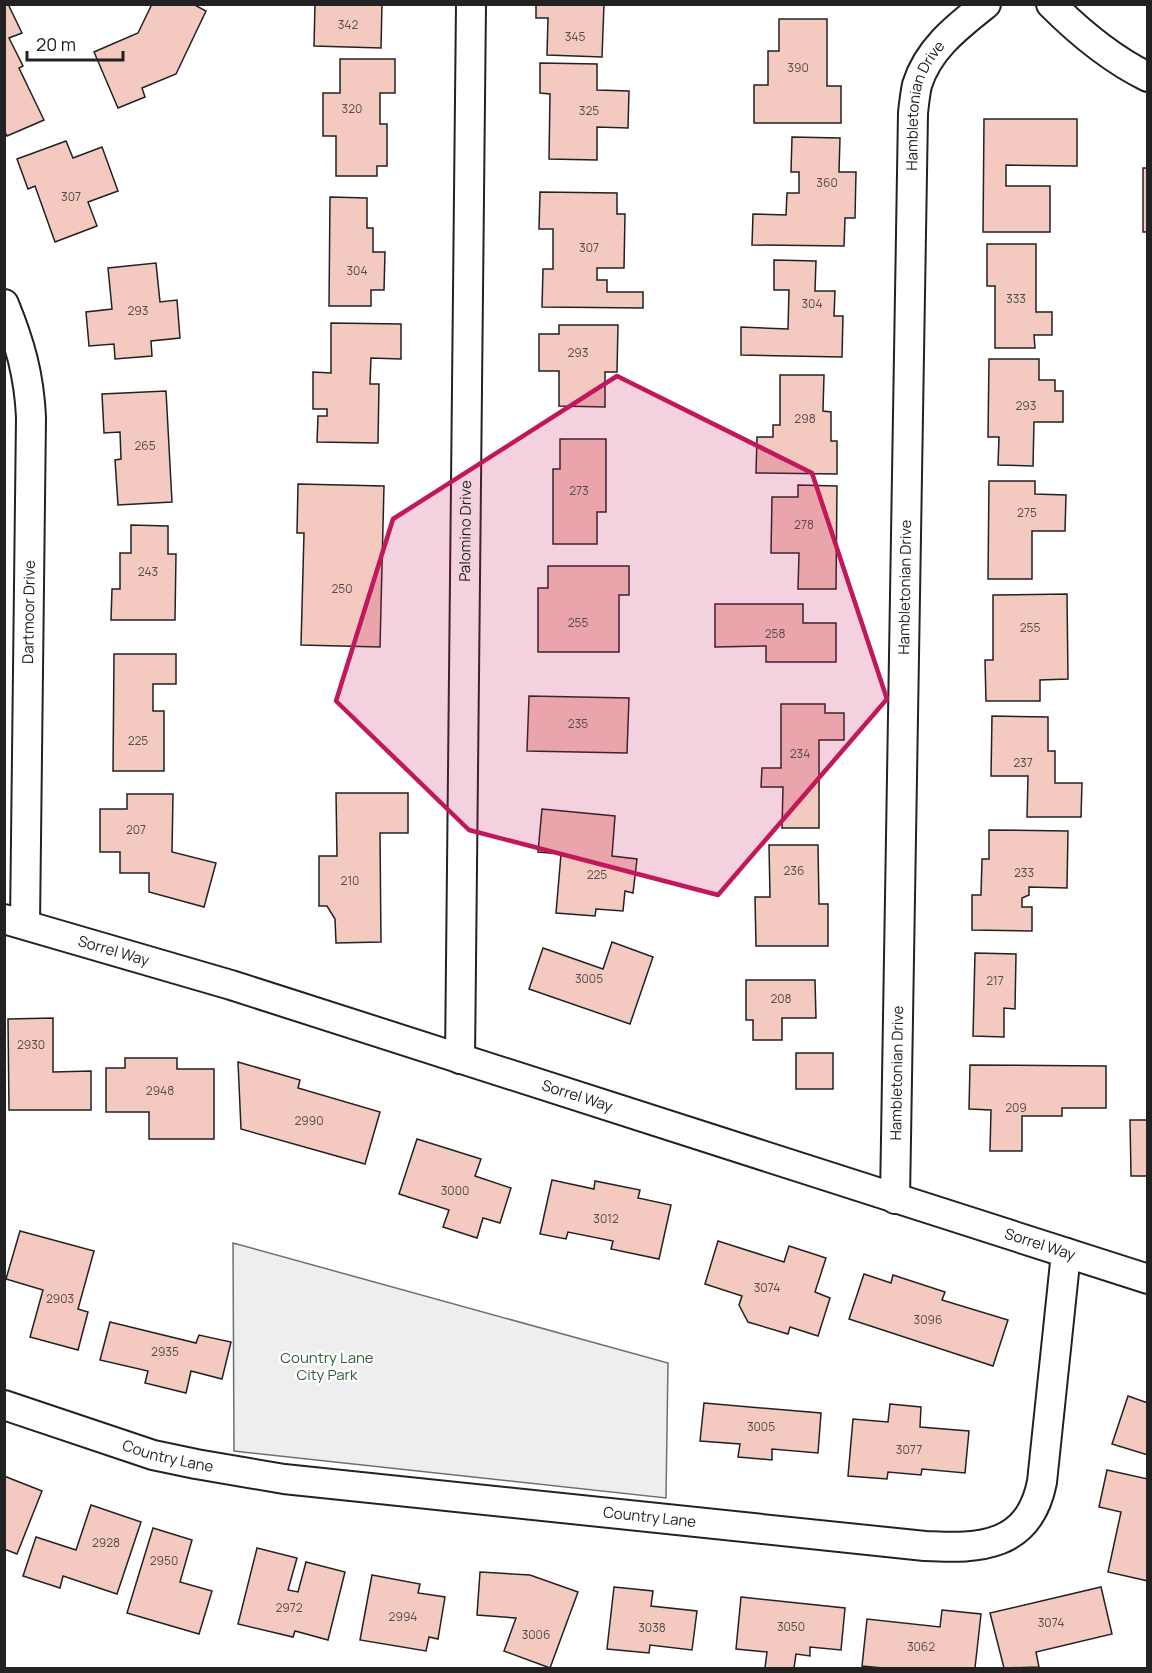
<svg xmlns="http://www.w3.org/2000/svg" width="1152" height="1673" viewBox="0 0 1152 1673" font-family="Manrope,sans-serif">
  <rect width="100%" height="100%" fill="#fff"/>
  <polygon fill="#eee" stroke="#6f6f6f" stroke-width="1.5" points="233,1243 668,1363 666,1498 234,1451"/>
  <g fill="#f3c9c0" stroke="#222" stroke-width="1.5">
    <polygon points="4,4 8,4 22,33 9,38 23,66 19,68 44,120 7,136 4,130"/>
    <polygon points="152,4 193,4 206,11 176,74 142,88 145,97 118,108 94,52 138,33"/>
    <polygon points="315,4 382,4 381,48 314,46"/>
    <polygon points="536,4 604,4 602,57 547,55 548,18 536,18"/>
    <polygon points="779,19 827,19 827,86 841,86 841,123 754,123 754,85 768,85 768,51 779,51"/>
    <polygon points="340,59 395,59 395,93 380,93 380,124 387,124 387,166 377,166 377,176 336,176 336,136 323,136 323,93 340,93"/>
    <polygon points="540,63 597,64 597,90 629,91 628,128 597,127 597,160 549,159 550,94 540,93"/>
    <polygon points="984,119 1077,119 1077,166 1006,165 1006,186 1050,186 1050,232 983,232"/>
    <polygon points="792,137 840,138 839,172 856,172 855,218 845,218 844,246 752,245 753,214 786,215 787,193 799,193 799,172 791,172"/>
    <polygon points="66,141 73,158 102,147 118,191 88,202 97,226 55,242 35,186 28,189 17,159"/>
    <rect x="1143" y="168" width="5" height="64"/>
    <polygon points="540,192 617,193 617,214 625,214 624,268 597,268 597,280 607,280 607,292 643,292 643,308 542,307 543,269 553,269 553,229 539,229"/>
    <polygon points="330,197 367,198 367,228 373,228 373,252 385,252 384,290 371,290 371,306 329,306"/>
    <polygon points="987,244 1036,244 1036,312 1052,312 1052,335 1034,335 1035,348 995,348 995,286 987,286"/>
    <polygon points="774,260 816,261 815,291 835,291 834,316 843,316 842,357 741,355 741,327 788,329 789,290 774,290"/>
    <polygon points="156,263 160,302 177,300 180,338 151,341 152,356 115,359 114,344 89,346 86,312 112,309 108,268"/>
    <polygon points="331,323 401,324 401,359 371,358 370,384 379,384 378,443 317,442 318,416 327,416 327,409 313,409 313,372 331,373"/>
    <polygon points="559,325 618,325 617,372 605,372 605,407 559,406 559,371 539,371 539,334 559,334"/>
    <polygon points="989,359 1039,359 1039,380 1055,380 1055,391 1063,391 1063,422 1034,422 1033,466 998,465 999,437 988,437"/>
    <polygon points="780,375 824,375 823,411 831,412 831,441 837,441 837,474 756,473 757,437 773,437 773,425 780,425"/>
    <polygon points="166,391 172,502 118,505 115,460 121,459 120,432 104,433 102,394"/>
    <polygon points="560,439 606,439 606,512 597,512 597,544 553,544 553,469 560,469"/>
    <polygon points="989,481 1035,481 1035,494 1066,495 1065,531 1032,531 1032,579 988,579"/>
    <polygon points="298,484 384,486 380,647 301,645 304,533 297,533"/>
    <polygon points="798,485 837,486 836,589 798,589 799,553 771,553 772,497 798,497"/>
    <polygon points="131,525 168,526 168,554 176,554 175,620 111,620 112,589 120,589 120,553 131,553"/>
    <polygon points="548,566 629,566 629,595 619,595 619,652 538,652 538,588 548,588"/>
    <polygon points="1067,594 1068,679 1040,680 1040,701 986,701 985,660 993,660 993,595"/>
    <polygon points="715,604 803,604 803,623 836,623 836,662 766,662 766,646 715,647"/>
    <polygon points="114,654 176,654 176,684 153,684 153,711 164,711 164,771 113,771"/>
    <polygon points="529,696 629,698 627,753 527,751"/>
    <polygon points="781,704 825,704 825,713 844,713 844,740 819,740 819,828 782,828 783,787 761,787 762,768 781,768"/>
    <polygon points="992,716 1048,717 1048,751 1055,751 1055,783 1082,783 1081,817 1027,817 1028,776 991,776"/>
    <polygon points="336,793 408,793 408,833 380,833 381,942 336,943 335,919 327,906 319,906 319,856 337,856"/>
    <polygon points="127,794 173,794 172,852 216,863 204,907 149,892 149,873 120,873 120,852 100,852 100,809 127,809"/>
    <polygon points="542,809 615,816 612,856 637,859 633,893 625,891 623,911 596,909 595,916 556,913 561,854 538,852"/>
    <polygon points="989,830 1068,831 1067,888 1029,887 1029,895 1022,898 1022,907 1032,907 1032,931 972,930 972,895 981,895 982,859 989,859"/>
    <polygon points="769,845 818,845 819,904 828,904 828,946 756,946 755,897 770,897"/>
    <polygon points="612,942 653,957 630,1024 529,989 543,948 603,969"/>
    <polygon points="975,953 1016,954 1015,1009 1004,1008 1004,1037 973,1036"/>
    <polygon points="746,980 815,980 816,1018 782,1018 782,1040 753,1040 753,1020 746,1020"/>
    <polygon points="53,1018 53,1072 91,1071 91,1110 9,1110 8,1019"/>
    <rect x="796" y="1053" width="37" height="36"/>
    <polygon points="125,1058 177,1058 177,1069 214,1069 214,1139 149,1139 149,1112 106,1112 106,1068 125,1068"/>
    <polygon points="238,1062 300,1080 298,1088 380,1112 365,1164 241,1129"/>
    <polygon points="970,1065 1106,1066 1106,1108 1062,1108 1062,1116 1022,1116 1022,1151 990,1151 991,1110 969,1109"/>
    <polygon points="1130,1120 1148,1120 1148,1176 1131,1176"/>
    <polygon points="417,1139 481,1159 475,1176 511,1188 500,1223 483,1218 477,1238 443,1227 449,1210 399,1194"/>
    <polygon points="552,1180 594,1189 595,1181 640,1190 638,1198 671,1205 659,1259 611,1249 613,1241 568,1232 566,1239 540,1234"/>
    <polygon points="20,1231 94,1251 78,1309 88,1312 78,1350 30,1337 43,1290 6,1279"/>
    <polygon points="718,1241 784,1262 789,1246 826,1258 815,1292 830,1298 818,1336 790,1327 788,1334 748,1322 739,1305 742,1296 705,1284"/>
    <polygon points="864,1274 891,1283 893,1275 945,1292 942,1300 1008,1320 993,1366 849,1319"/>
    <polygon points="110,1322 196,1343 199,1335 231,1342 222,1379 191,1371 186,1393 145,1383 148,1371 100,1360"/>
    <polygon points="1128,1396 1148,1403 1148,1455 1112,1444"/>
    <polygon points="704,1403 821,1413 818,1453 772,1449 772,1460 738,1457 740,1444 700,1441"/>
    <polygon points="890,1404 921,1407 920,1427 969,1431 965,1473 922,1469 921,1475 888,1472 887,1479 848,1476 853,1419 888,1422"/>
    <polygon points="1107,1470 1148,1479 1148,1581 1108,1572 1121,1512 1099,1507"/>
    <polygon points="4,1476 42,1491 17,1554 4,1549"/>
    <polygon points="91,1505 141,1522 117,1594 63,1576 60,1588 23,1576 36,1537 76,1550"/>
    <polygon points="153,1528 192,1540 180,1582 212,1591 199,1634 127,1613"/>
    <polygon points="257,1548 297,1558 288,1590 298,1592 306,1562 345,1572 328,1640 295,1631 293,1637 238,1624"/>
    <polygon points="480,1572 530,1575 578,1592 550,1668 504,1651 516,1618 477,1615"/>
    <polygon points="372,1575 420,1584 418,1593 445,1597 438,1639 429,1637 426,1651 360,1640"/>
    <polygon points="614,1587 653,1591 651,1606 697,1611 692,1650 650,1645 649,1653 607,1649"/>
    <polygon points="1101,1587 1112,1634 1036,1652 1039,1667 1004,1668 990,1613"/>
    <polygon points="741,1597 845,1608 841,1650 810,1647 810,1656 796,1654 794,1668 765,1668 767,1652 736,1649"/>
    <polygon points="942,1610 981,1614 975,1668 883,1668 862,1666 867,1619 940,1627"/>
  </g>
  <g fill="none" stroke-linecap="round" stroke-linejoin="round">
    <g stroke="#222" stroke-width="32">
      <g id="minor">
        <path d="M 1051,4 C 1080,33 1111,59 1148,77"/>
        <path d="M 4,304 C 20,343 29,375 31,417 L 25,924"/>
        <path id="s1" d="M 4,919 L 231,985 L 1148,1279"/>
        <path id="s2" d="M 460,1059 L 471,4"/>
        <path id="s3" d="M 895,1199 L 913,113 C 914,104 915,94 917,85 C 928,49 957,27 986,4"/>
        <path id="s4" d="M 4,1405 L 153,1455 L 196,1464 L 284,1479 L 925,1546 C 981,1549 1029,1547 1042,1482 L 1066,1253"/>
      </g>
    </g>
    <use href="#minor" stroke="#fff" stroke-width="28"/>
  </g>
  <path fill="#c2185b" fill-opacity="0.2" stroke="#c2185b" stroke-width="4.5" stroke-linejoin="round" d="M 617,376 L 812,473 L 887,699 L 718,895 L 469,830 L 336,701 L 393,519 Z"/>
  <g text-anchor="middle" stroke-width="4.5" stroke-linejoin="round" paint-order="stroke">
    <g font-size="12" fill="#564c4a">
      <text x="348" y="29">342</text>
      <text x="575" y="41">345</text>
      <text x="798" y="72">390</text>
      <text x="352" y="113">320</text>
      <text x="589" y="115">325</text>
      <text x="827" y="187">360</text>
      <text x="71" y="201">307</text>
      <text x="589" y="252">307</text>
      <text x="357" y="275">304</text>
      <text x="1016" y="303">333</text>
      <text x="812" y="308">304</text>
      <text x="138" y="315">293</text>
      <text x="578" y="357">293</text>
      <text x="1026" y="410">293</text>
      <text x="805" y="423">298</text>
      <text x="145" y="450">265</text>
      <text x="579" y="495">273</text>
      <text x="1027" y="517">275</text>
      <text x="804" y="529">278</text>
      <text x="148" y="576">243</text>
      <text x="342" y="593">250</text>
      <text x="578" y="627">255</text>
      <text x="1030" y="632">255</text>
      <text x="775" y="638">258</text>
      <text x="578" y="728">235</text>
      <text x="138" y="745">225</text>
      <text x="800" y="758">234</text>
      <text x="1023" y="767">237</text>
      <text x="136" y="834">207</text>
      <text x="794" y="875">236</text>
      <text x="1024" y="877">233</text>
      <text x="597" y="879">225</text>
      <text x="350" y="885">210</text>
      <text x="589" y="983">3005</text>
      <text x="995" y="985">217</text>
      <text x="781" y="1003">208</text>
      <text x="31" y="1049">2930</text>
      <text x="160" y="1095">2948</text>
      <text x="1016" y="1112">209</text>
      <text x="309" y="1125">2990</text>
      <text x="455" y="1195">3000</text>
      <text x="606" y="1223">3012</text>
      <text x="767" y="1292">3074</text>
      <text x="60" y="1303">2903</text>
      <text x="928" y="1324">3096</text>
      <text x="165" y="1356">2935</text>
      <text x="761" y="1431">3005</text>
      <text x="909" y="1454">3077</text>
      <text x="106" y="1547">2928</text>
      <text x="164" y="1565">2950</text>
      <text x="289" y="1612">2972</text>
      <text x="403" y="1621">2994</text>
      <text x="1051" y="1627">3074</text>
      <text x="791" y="1631">3050</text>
      <text x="652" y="1632">3038</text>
      <text x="536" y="1639">3006</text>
      <text x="921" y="1651">3062</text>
    </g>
    <g font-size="15" fill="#222" stroke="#fff">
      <text dy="5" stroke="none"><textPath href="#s3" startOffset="1096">Hambletonian Drive</textPath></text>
      <text dy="5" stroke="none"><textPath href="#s2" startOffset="528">Palomino Drive</textPath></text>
      <text dy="5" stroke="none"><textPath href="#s3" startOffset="612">Hambletonian Drive</textPath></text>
      <text transform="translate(29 612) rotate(-89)" y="5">Dartmoor Drive</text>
      <text dy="5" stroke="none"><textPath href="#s1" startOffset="114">Sorrel Way</textPath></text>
      <text dy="5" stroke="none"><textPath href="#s3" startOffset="126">Hambletonian Drive</textPath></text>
      <text dy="5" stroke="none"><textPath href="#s1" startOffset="600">Sorrel Way</textPath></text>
      <text dy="5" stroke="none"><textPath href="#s1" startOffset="1086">Sorrel Way</textPath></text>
      <text dy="5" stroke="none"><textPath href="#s4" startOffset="172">Country Lane</textPath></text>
      <text dy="5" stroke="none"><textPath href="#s4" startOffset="658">Country Lane</textPath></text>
    </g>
    <g font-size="15" fill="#2f5e38" stroke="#fff">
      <text x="327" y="1363">Country Lane<tspan x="327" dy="17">City Park</tspan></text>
    </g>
  </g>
  <rect width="1152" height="1673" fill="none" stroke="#222222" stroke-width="12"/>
  <path d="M27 51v9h96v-9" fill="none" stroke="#222222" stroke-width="3"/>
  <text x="36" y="51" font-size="18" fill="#222222" stroke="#ffffff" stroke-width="4.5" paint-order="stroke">20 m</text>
</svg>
